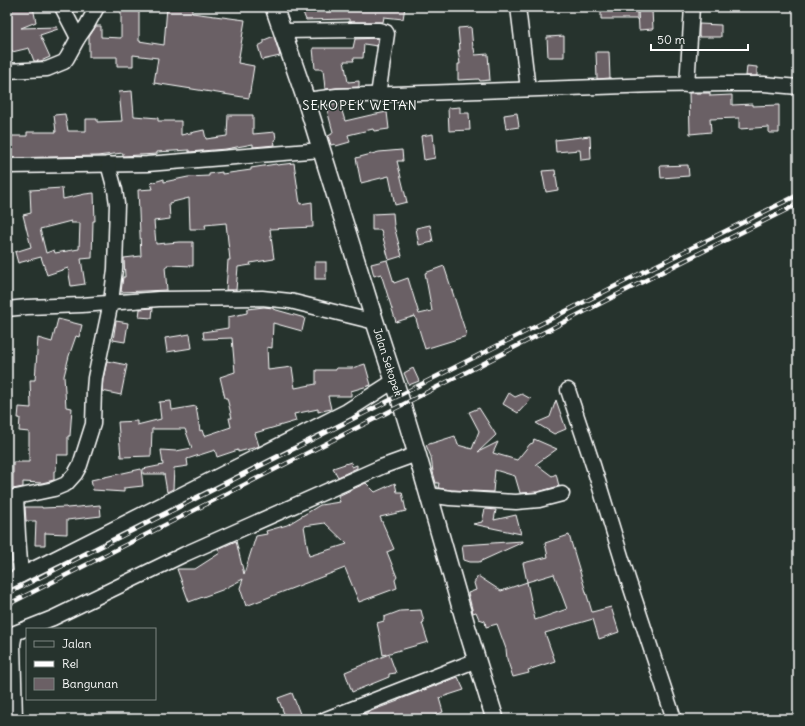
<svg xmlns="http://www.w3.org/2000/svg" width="805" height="726" viewBox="0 0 805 726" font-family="Delius,sans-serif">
  <rect width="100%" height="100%" fill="#26332d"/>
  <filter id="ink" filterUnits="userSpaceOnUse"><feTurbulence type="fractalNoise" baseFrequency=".025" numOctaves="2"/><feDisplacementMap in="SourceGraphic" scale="8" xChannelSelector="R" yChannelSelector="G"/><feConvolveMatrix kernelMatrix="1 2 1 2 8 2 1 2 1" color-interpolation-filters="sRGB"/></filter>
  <g filter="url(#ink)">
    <g fill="#6b6065" stroke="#fff" fill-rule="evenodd">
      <polygon points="7,7 33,7 36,22 21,28 57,27 58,29 40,35 50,57 41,61 34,61 29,48 8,53 7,47"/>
      <polygon points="121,7 139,7 139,41 164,45 167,7 192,7 192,13 245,20 238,63 254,66 249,98 154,83 158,58 133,55 133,66 117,66 117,57 89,57 89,37 96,26 101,26 101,37 121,38"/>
      <polygon points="301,7 405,7 403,19 384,17 383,22 349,22 349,19 306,20"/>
      <rect x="601" y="7" width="36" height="12"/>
      <polygon points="638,10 652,10 653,29 639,30"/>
      <polygon points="699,24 721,25 721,37 699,37"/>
      <polygon points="471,27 473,48 474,48 475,55 488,54 490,80 480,81 479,79 458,80 458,64 460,64 458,50 460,50 458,28"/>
      <polygon points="274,36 280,56 262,60 258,46 264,43 264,40"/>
      <polygon points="564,36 564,57 548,57 547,37"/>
      <polygon points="378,38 377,46 364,44 363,58 353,58 354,61 344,61 348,82 359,81 359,87 337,88 325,89 323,69 315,69 313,48 353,48 355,39"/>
      <polygon points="596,52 609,52 610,78 597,79"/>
      <polygon points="747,66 757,67 757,76 746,76"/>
      <polygon points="132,91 134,116 158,118 158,121 181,121 181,135 204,130 206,139 227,136 228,115 253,115 253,134 275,132 276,139 274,140 275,145 253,147 253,144 226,149 189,152 189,150 157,152 157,154 123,156 123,153 97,156 7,158 7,136 27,136 27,132 56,132 54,115 65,114 68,131 86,131 86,119 97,119 97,122 122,121 119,92"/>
      <polygon points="689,93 710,93 710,96 732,95 732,105 752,104 752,106 779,105 779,133 769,133 769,127 739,129 739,118 710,119 711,132 690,134"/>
      <polygon points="340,104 345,121 371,115 387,112 389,129 374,131 373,129 348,135 350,142 336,146 335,144 331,145 328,136 332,134 332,133 333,132 326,106"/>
      <polygon points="460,107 460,113 469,113 470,130 449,131 448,108"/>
      <polygon points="517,113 519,127 506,129 504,115"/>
      <polygon points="433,134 435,158 424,160 421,136"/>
      <polygon points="590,136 591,159 581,160 580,150 556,152 555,140"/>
      <polygon points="402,150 403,161 397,161 407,202 395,205 389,176 361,183 356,158 379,152"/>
      <polygon points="294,163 300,204 312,202 313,227 270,229 274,259 250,263 251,265 238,267 236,290 226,290 228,260 230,260 226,223 205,225 206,229 190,229 189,198 169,203 170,219 154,221 156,244 179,242 193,242 193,266 167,265 167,267 165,267 167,290 121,292 123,277 125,277 124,258 141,256 138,190 153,189 151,183 164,179 164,182 188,177 209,176 209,174 222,172 222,174 251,170 251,168 276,164 277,165"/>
      <polygon points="688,165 689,176 661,178 660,166"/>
      <polygon points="555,170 558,190 546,192 542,171"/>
      <path d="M 62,188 L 63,199 L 85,194 L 94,193 L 95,221 L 93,221 L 92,258 L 81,259 L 85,284 L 71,286 L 68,268 L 47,275 L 41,257 L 18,263 L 15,252 L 31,247 L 23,215 L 31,213 L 30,190 ZM 71,221 L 71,223 L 80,223 L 79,249 L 55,253 L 54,250 L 46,253 L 40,229 Z"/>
      <polygon points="393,213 394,226 402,256 389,260 381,230 372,230 372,214"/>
      <polygon points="430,225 433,242 419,245 416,228"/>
      <polygon points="387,260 394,283 408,278 419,314 432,311 425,273 444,266 467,336 425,349 415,316 396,322 381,274 374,276 371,264"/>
      <rect x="315" y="262" width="11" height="17"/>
      <polygon points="264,307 273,308 273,309 305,318 302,331 273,323 272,348 267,347 268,370 292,367 295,388 316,384 316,370 336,370 336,368 352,368 365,364 371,385 351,391 351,396 328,396 331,409 318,412 318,409 294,414 296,421 255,433 259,446 257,447 238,452 238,450 217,457 215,450 187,459 188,466 174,468 173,489 167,492 164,474 143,474 143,469 163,465 161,450 176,451 192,448 185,429 152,429 151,456 121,457 118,422 137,421 137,425 161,419 159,402 171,401 172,410 196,406 200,431 202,430 204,436 231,427 229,418 232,418 227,398 225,398 220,377 235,372 232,338 204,339 203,332 228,328 228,317 247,313 247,309"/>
      <polygon points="153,308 152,318 139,317 140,309"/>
      <polygon points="58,319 82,325 79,337 76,336 69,356 64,376 66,407 72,408 70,436 68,436 68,455 57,455 56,471 54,471 54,480 42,483 23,482 23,487 13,489 13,462 29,462 29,432 19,431 20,418 18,418 19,407 31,408 30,380 35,380 38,338 52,342"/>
      <polygon points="116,321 128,323 125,342 113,340"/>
      <polygon points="190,334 192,348 167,352 165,338"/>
      <polygon points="107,361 127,365 121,395 102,391 103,379"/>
      <polygon points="413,368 419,381 409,385 404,373"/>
      <polygon points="509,393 515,397 522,394 531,399 518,413 503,404"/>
      <polygon points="556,400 566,429 554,434 536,423 550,417"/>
      <polygon points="479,408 496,435 478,452 498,442 493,453 517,460 530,444 533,443 534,439 557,449 536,464 552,476 556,474 559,486 538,492 520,493 515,476 495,470 493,492 451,490 438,488 439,483 436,483 433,472 431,457 426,445 455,436 458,445 472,449 479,431 469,412"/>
      <polygon points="351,462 352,467 357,465 357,468 338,477 333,468"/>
      <polygon points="141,469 143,486 124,488 124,492 93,490 91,480"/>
      <path d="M 366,483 L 375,492 L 395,483 L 397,492 L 402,492 L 406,511 L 380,517 L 394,549 L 387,552 L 397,577 L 395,580 L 397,588 L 359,602 L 345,568 L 246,606 L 240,588 L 243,579 L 222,590 L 189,602 L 177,569 L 195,569 L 220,553 L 218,549 L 236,541 L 244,574 L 256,536 L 267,534 L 266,531 L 287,525 L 320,505 L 340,502 L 338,496 ZM 325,523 L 347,544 L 309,556 L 304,526 Z"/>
      <polygon points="100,505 101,516 67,520 67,534 45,533 45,545 35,545 36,521 26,521 25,507 42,507 42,508 66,507 67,508"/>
      <polygon points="485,509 496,510 494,520 516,515 521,534 473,524 482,522"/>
      <path d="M 569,535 L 592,612 L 611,607 L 619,632 L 599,639 L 593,619 L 545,633 L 555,661 L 528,670 L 529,673 L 513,677 L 507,659 L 506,649 L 497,624 L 486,627 L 485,621 L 479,619 L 476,612 L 473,613 L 468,593 L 476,590 L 474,583 L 478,576 L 501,591 L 527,582 L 523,563 L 548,557 L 545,543 ZM 554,574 L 567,609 L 535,620 L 527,582 Z"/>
      <polygon points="523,541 523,542 479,562 470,562 464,560 462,545"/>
      <polygon points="421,610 424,622 422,623 428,642 383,655 380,637 377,623 384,621 384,617 400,611"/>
      <polygon points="389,654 396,673 389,674 389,677 352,692 345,672"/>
      <polygon points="458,677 464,690 439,698 443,712 426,719 351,719 376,709 398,701 398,700"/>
      <polygon points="292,693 302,719 286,719 278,698"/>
    </g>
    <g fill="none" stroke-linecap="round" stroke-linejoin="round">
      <g stroke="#fff" stroke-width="17">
        <g id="minor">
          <polyline points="62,7 78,38"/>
          <polyline points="518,7 528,89"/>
          <polyline points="283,31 355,30 379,30 386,32 387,34 378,95"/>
          <polyline points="7,71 47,69 64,62 67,58 78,38 87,25 97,7"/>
          <polyline points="687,85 692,7"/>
          <polyline points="306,100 337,96 656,85 727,84 764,84 798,87"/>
          <polyline points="7,166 147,164 322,150"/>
          <polyline points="7,309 27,307 82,305 159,299 262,298 290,301 375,322"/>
          <polyline points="568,390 593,465 628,579 674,719"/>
          <polyline points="429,495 450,498 516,502 539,500 562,494"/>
          <polyline points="16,497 18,536 21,575"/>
          <polyline points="7,498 16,497 54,489 66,484 75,474 80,465 93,424 94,390 95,378 111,302 115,269 117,204 115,190 108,164"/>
          <polyline points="7,582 56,558 347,411 394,381"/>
          <polyline points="15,719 13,644 15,633 53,618 185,554 381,467 417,454"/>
          <polyline points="326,719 477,660"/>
        </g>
      </g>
      <g stroke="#fff" stroke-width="20">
        <polyline id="tertiary" points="274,7 306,100 375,322 402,405 417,454 466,625 495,719"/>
      </g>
      <use href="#minor" stroke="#26332d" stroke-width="14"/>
      <use href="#tertiary" stroke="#26332d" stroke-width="17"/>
      <g stroke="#fff" stroke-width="4.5">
        <g id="rail">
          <polyline points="7,594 651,268 798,195"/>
          <polyline points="7,605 402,405 654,276 798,204"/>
        </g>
      </g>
      <use href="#rail" stroke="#26332d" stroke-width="3" stroke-dasharray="9" stroke-linecap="butt"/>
    </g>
  </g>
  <g text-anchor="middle" stroke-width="3" stroke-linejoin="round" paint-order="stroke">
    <g font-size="11" fill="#fff" stroke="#26332d">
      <text transform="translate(388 362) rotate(72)" y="4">Jalan Sekopek</text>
    </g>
    <g font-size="13" letter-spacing="1" fill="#fff" stroke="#26332d">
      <text x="360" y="110">SEKOPEK WETAN</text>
    </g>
  </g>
  <rect width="805" height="726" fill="none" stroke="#26332d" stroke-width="24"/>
  <rect x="12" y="12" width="781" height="702" fill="none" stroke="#fff" stroke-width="1.5" filter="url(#ink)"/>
  <rect x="26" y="628" width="130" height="72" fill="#26332d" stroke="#7d8581"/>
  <rect x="34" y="641" width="20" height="6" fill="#26332d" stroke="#7d8581"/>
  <text x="62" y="648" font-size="12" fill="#ffffff">Jalan</text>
  <rect x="34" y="661" width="20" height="6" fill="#ffffff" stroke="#7d8581"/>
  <text x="62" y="668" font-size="12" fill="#ffffff">Rel</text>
  <rect x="34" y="678" width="20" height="12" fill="#6b6065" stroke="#7d8581"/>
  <text x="62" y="688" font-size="12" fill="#ffffff">Bangunan</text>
  <path d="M651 44v6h97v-6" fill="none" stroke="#ffffff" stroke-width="2"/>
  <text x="657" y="44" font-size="12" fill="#ffffff" stroke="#26332d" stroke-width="3" paint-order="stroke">50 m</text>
</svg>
